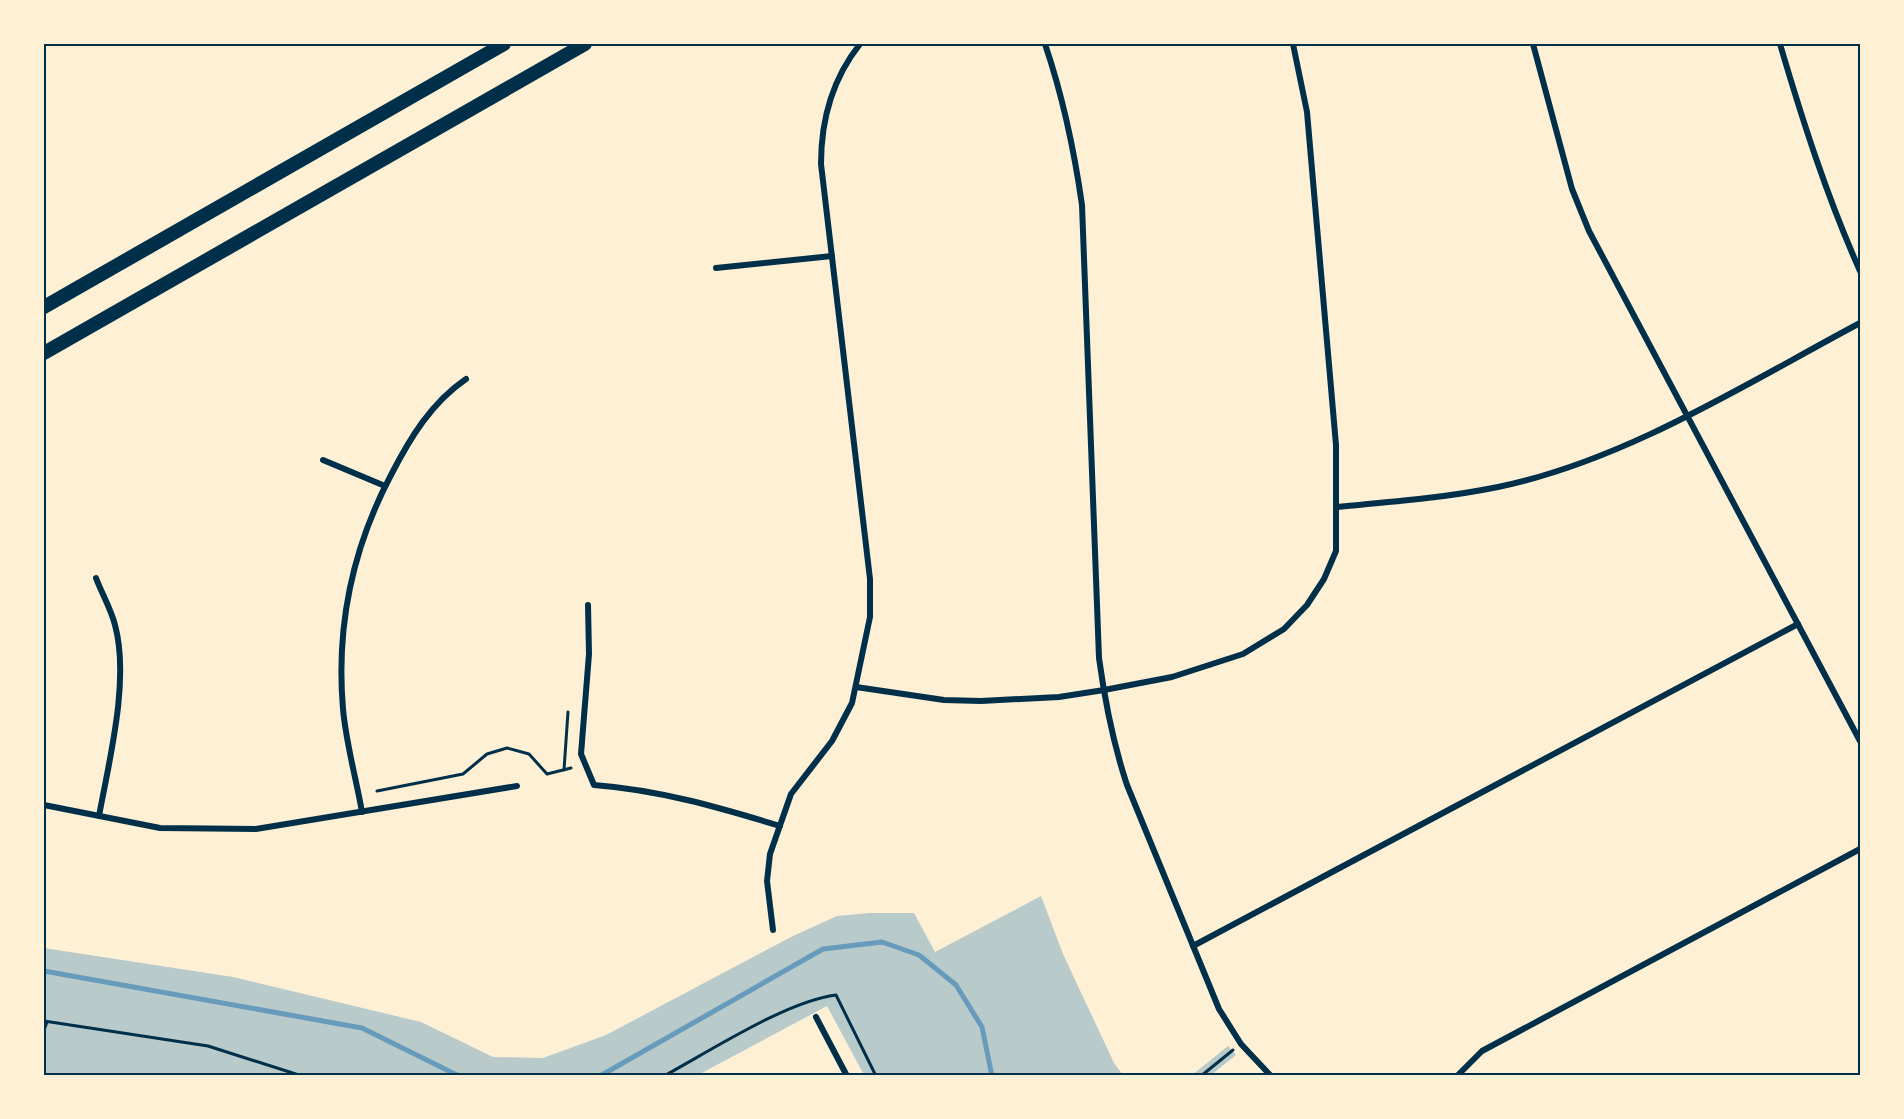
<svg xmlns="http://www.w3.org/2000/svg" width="1904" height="1119" viewBox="0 0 1904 1119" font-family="'Archivo Narrow',sans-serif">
  <rect width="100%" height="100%" fill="#fdf0d5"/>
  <g fill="#b9caca">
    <polygon points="1041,896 1063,954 1114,1063 1123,1075 864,1075 827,1006 698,1075 44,1076 44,948 233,977 421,1022 493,1057 543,1058 606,1035 791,937 837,916 869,913 914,913 935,952"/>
    <polygon points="1228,1046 1236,1055 1211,1075 1191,1076"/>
  </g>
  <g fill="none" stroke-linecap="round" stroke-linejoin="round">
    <g stroke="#669bbc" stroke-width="5">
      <polyline points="44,971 362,1028 459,1076"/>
      <polyline points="600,1076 823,949 882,942 919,955 956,985 982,1027 992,1076"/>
    </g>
    <g stroke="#003049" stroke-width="3">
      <polyline points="564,770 568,712"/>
      <polyline points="377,791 463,774 487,754 507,748 529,754 547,774 571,768"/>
      <polyline points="44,1021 208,1046 302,1076"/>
      <polyline points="44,1030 47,1022"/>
      <polyline points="353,1076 356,1076"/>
      <path d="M 664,1076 C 710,1051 787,1001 836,995 L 876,1076"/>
      <polyline points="1201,1076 1233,1050"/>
    </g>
    <g stroke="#003049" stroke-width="6">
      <path d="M 1045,44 C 1063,97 1074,149 1082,205 L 1099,658 C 1105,702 1113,743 1127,785 L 1219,1009 L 1241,1044 L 1271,1076"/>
      <polyline points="1533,44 1572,189 1589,231 1860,741"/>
      <path d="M 1780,44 C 1803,122 1827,197 1860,271"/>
      <polyline points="716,268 832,256"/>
      <polyline points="323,460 385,486"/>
      <path d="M 1336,507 C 1390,502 1444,498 1498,487 C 1625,461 1747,383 1860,323"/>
      <path d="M 96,578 C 102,594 111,609 115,625 C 130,680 109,761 99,816"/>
      <path d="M 588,605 L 589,654 L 581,754 L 594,785 C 659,790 718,807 780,826"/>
      <polyline points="856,687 944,700 981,701 1059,697 1104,690 1172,677 1243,654 1284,629 1307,605 1324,579 1336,551 1336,445 1307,112 1293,44"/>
      <polyline points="44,805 160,828 256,829 517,786"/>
      <path d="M 362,812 C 356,778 346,743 343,709 C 336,627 353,547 391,475 C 410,438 431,403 466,379"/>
      <path d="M 773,930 L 767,881 L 770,854 L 791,794 L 832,741 L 852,703 L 870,617 L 870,579 L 821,164 C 821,120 833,78 860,44"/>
      <polyline points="1193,946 1798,624"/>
      <polyline points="816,1017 847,1076"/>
      <polyline points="1457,1076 1482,1051 1860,849"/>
    </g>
    <g stroke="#003049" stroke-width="14">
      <polyline points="44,307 504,44"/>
      <polyline points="44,353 585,44"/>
    </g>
  </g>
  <rect width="1904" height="1119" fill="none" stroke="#fdf0d5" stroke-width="90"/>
  <rect x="45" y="45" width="1814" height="1029" fill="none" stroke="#003049" stroke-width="2"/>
</svg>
